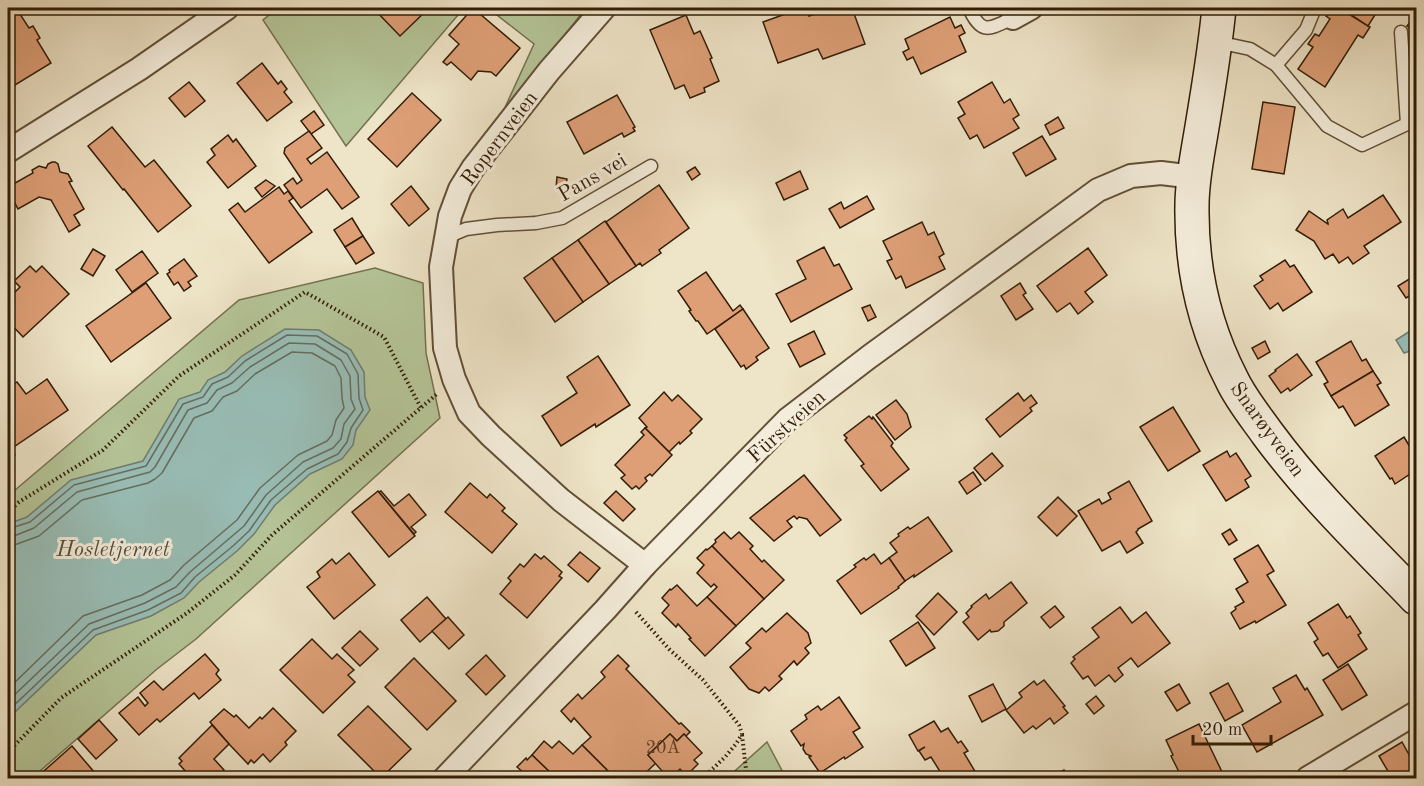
<svg xmlns="http://www.w3.org/2000/svg" width="1424" height="786" viewBox="0 0 1424 786" font-family="'Old Standard TT',serif">
  <rect width="100%" height="100%" fill="#eee4c7"/>
  <filter id="stains"><feTurbulence type="fractalNoise" baseFrequency=".00333" numOctaves="4"/><feColorMatrix values="0 0 0 0 .2 0 0 0 0 .09 0 0 0 0 .02 0 0 0 .5 -.17"/></filter>
  <radialGradient id="worn" r=".72"><stop offset=".6" stop-color="#630" stop-opacity="0"/><stop offset="1" stop-color="#630" stop-opacity=".3"/></radialGradient>
  <g fill="#b5c598" stroke="#747150" stroke-width="1.5">
    <polygon points="278,8 464,8 346,146 263,20"/>
    <polygon points="488,8 586,8 502,114 534,44"/>
    <polygon points="375,268 423,283 426,353 440,418 196,639 157,669 32,778 8,778 8,496 239,300"/>
    <polygon points="767,742 786,778 727,778"/>
  </g>
  <g fill="#99beb7" stroke="#707e71" stroke-width="1.5">
    <polygon points="285,329 319,330 351,350 364,372 365,397 370,410 356,430 353,445 342,459 310,474 275,505 254,534 237,551 199,582 184,598 151,616 96,635 15,712 8,726 8,524 27,517 71,480 143,461 179,399 200,392 208,380 225,372 242,356"/>
    <polygon points="1416,329 1416,349 1404,353 1396,340 1410,331"/>
  </g>
  <g fill="none" stroke-linecap="round" stroke-linejoin="round">
    <g stroke="#666e5f" stroke-width="1.5">
      <polyline points="8,529 30,522 74,485 146,466 183,404 203,397 212,384 228,377 245,361 287,335 317,336 347,354 358,374 359,398 363,410 351,428 347,442 338,454 307,469 271,500 249,531 233,546 195,577 181,593 148,610 93,630 26,694 11,708 8,714"/>
      <polyline points="8,537 14,536 34,528 77,492 150,472 155,467 188,410 207,403 217,390 232,383 250,367 289,343 315,344 341,360 350,376 351,399 355,409 344,424 341,439 333,448 303,462 266,495 244,526 190,572 176,587 145,603 89,624 8,701"/>
      <polyline points="8,546 17,544 39,536 82,500 148,483 155,479 162,473 194,418 212,411 223,397 237,391 255,374 292,352 312,353 335,366 341,378 342,398 344,408 336,420 332,435 327,441 298,455 260,488 237,520 184,565 170,580 142,595 83,616 8,689"/>
    </g>
  </g>
  <g fill="#de9f77" stroke="#321d07" stroke-width="1.5">
    <polygon points="9,8 16,8 29,28 33,26 40,38 37,40 51,63 15,85 8,74 8,9"/>
    <polygon points="373,8 429,8 400,36"/>
    <polygon points="473,8 520,48 496,76 491,72 478,71 471,80 451,62 447,65 443,62 459,44 449,35"/>
    <polygon points="802,8 806,8 809,16 833,8 852,8 865,44 823,59 818,49 778,63 763,22"/>
    <polygon points="1332,8 1339,8 1370,27 1363,38 1358,35 1325,87 1298,69 1313,47 1308,44 1315,34 1319,36 1330,19 1326,16"/>
    <polygon points="1352,8 1374,8 1378,10 1368,26 1348,13"/>
    <polygon points="686,15 694,34 700,31 712,58 710,59 719,81 704,88 705,92 690,98 684,85 675,89 650,30"/>
    <polygon points="1416,15 1416,34 1407,26"/>
    <polygon points="950,17 955,28 961,25 965,33 959,36 966,52 921,74 913,57 907,60 903,52 909,49 905,39"/>
    <polygon points="262,63 278,84 281,81 287,89 284,92 292,102 267,121 237,83"/>
    <polygon points="189,82 205,101 185,117 169,98"/>
    <polygon points="992,82 1004,103 1010,99 1019,115 1013,119 1019,128 984,148 977,135 970,139 958,118 965,114 958,102"/>
    <polygon points="412,93 441,120 397,167 368,139"/>
    <polygon points="617,95 635,127 633,128 635,131 624,137 622,133 584,154 567,122"/>
    <polygon points="1263,102 1295,107 1284,174 1252,169"/>
    <polygon points="314,111 324,125 311,134 301,121"/>
    <polygon points="1058,117 1064,128 1050,135 1045,125"/>
    <polygon points="112,127 145,167 154,160 191,206 158,232 124,189 123,190 88,146"/>
    <polygon points="309,131 322,148 307,159 311,164 327,152 359,197 342,209 327,189 301,208 284,185 293,178 297,184 302,180 284,153 285,148"/>
    <polygon points="228,135 233,142 236,139 256,166 228,188 207,162 215,155 211,149"/>
    <polygon points="1042,136 1056,159 1026,176 1013,153"/>
    <polygon points="52,162 55,162 58,164 60,172 68,174 72,181 69,182 84,209 74,215 80,225 69,232 51,200 39,197 18,209 8,190 8,187 33,173 32,170 39,166 46,168 48,164"/>
    <polygon points="695,167 700,174 692,180 687,172"/>
    <polygon points="800,171 808,189 784,200 776,183"/>
    <polygon points="557,177 567,179 565,190 556,188"/>
    <polygon points="266,180 275,186 262,197 255,188"/>
    <polygon points="659,185 689,228 659,250 661,253 642,266 640,263 636,266 606,222"/>
    <polygon points="411,186 429,209 409,226 391,204"/>
    <polygon points="279,187 284,194 288,191 293,198 289,201 312,232 269,263 229,210 238,203 245,212"/>
    <polygon points="1383,195 1401,222 1364,246 1369,253 1353,264 1348,257 1339,263 1333,254 1325,259 1314,241 1296,230 1309,211 1328,224 1328,223 1327,220 1343,209 1348,218"/>
    <polygon points="867,196 874,209 840,228 829,209 841,202 844,209"/>
    <polygon points="352,218 363,236 345,247 334,230"/>
    <polygon points="605,221 636,266 609,284 578,240"/>
    <polygon points="922,222 928,235 934,232 944,254 939,257 945,269 906,288 901,276 896,279 887,261 892,259 883,241"/>
    <polygon points="363,236 374,253 356,264 345,247"/>
    <polygon points="578,240 609,284 583,302 552,258"/>
    <polygon points="824,247 834,266 839,264 852,289 791,322 776,294 806,279 797,261"/>
    <polygon points="1088,248 1107,275 1085,292 1093,302 1078,314 1070,303 1057,312 1037,286"/>
    <polygon points="93,249 105,256 93,276 81,269"/>
    <polygon points="142,251 158,273 132,292 116,270"/>
    <polygon points="552,258 583,302 555,322 524,278"/>
    <polygon points="184,259 197,276 188,282 191,286 184,291 178,282 174,285 167,274 170,272 169,270"/>
    <polygon points="1285,260 1290,267 1294,265 1312,292 1283,311 1278,303 1270,309 1254,286 1263,280 1260,276"/>
    <polygon points="30,266 36,272 42,266 69,294 23,337 8,321 8,299 20,287 14,281"/>
    <polygon points="706,272 733,311 740,305 743,309 707,334 698,321 696,321 689,311 691,310 678,291"/>
    <polygon points="1414,276 1416,281 1416,292 1406,298 1398,286"/>
    <polygon points="146,283 171,318 111,362 86,326"/>
    <polygon points="1020,283 1026,293 1023,295 1033,309 1016,320 1001,296"/>
    <polygon points="870,305 876,317 868,321 862,308"/>
    <polygon points="743,309 769,348 756,357 758,360 746,369 744,365 741,367 715,329"/>
    <polygon points="814,331 825,354 800,367 788,344"/>
    <polygon points="1265,341 1270,352 1258,359 1252,348"/>
    <polygon points="1351,341 1362,361 1366,359 1373,371 1331,396 1324,384 1328,382 1316,362"/>
    <polygon points="1297,354 1312,375 1290,391 1288,388 1281,393 1269,376 1276,371 1275,370"/>
    <polygon points="598,356 630,405 596,427 595,424 561,446 542,416 577,393 567,377"/>
    <polygon points="1373,371 1381,383 1377,385 1389,405 1355,426 1343,406 1339,408 1331,396"/>
    <polygon points="47,379 68,410 11,449 15,455 8,460 8,388 17,382 26,394"/>
    <polygon points="664,392 672,401 678,395 702,419 690,431 692,433 680,444 679,442 669,452 645,428 647,427 639,418"/>
    <polygon points="1018,393 1024,401 1031,395 1037,403 1030,408 1032,411 1000,437 986,419"/>
    <polygon points="896,400 907,414 911,427 895,440 876,415"/>
    <polygon points="1173,407 1200,451 1168,471 1140,427"/>
    <polygon points="869,416 872,419 873,417 893,443 891,446 909,469 881,491 861,466 864,464 845,440 847,438 844,435"/>
    <polygon points="645,428 672,455 652,476 650,474 645,478 647,481 639,489 636,486 632,489 621,478 625,475 615,465 644,435 641,432"/>
    <polygon points="1404,437 1416,457 1416,470 1395,484 1392,478 1390,479 1375,456"/>
    <polygon points="1227,451 1230,457 1236,453 1251,476 1245,480 1249,487 1226,501 1203,465"/>
    <polygon points="992,453 1003,466 985,481 974,468"/>
    <polygon points="973,472 981,484 967,494 959,482"/>
    <polygon points="804,475 841,520 820,536 807,519 799,517 797,519 794,516 787,521 792,527 774,541 750,518"/>
    <polygon points="1129,481 1152,521 1138,529 1138,530 1136,532 1143,543 1127,553 1120,541 1102,551 1078,511 1099,499 1102,504 1111,499 1108,493"/>
    <polygon points="470,483 487,498 490,494 505,508 502,511 517,524 492,553 445,512"/>
    <polygon points="378,491 415,536 389,557 352,512"/>
    <polygon points="381,491 394,506 409,494 426,515 411,527 416,532 414,534 379,492"/>
    <polygon points="616,491 635,509 623,521 604,503"/>
    <polygon points="1058,497 1077,516 1057,536 1038,517"/>
    <polygon points="928,517 952,551 914,577 914,575 905,581 889,558 897,552 890,543 899,536 898,534 908,527 910,529"/>
    <polygon points="1230,529 1237,540 1229,545 1222,534"/>
    <polygon points="724,532 731,539 739,532 753,546 750,549 762,562 764,560 784,580 764,599 712,546 716,542 715,540"/>
    <polygon points="1258,545 1274,571 1267,575 1286,605 1256,623 1255,621 1240,629 1231,613 1236,609 1235,607 1244,602 1236,589 1248,582 1234,559"/>
    <polygon points="712,546 764,599 736,626 707,597 717,587 714,584 711,587 697,573 704,565 697,558 706,549 707,550"/>
    <polygon points="580,552 600,568 588,582 568,565"/>
    <polygon points="349,553 375,585 334,619 307,587 320,577 317,572 332,559 336,564"/>
    <polygon points="535,554 541,559 544,556 562,572 559,576 562,578 527,618 500,594 511,581 508,578 520,564 524,567"/>
    <polygon points="874,554 881,564 889,558 905,581 898,587 899,588 861,614 837,581 856,567 854,565 864,558 866,560"/>
    <polygon points="1011,582 1027,603 1004,622 1004,626 998,631 991,632 990,630 978,640 963,622 969,617 966,613 972,607 971,606 986,594 989,599"/>
    <polygon points="677,585 697,606 707,597 736,626 705,656 689,639 691,638 678,624 676,627 662,613 669,605 662,598 670,589 671,590"/>
    <polygon points="938,593 957,612 934,635 916,616"/>
    <polygon points="427,597 446,619 420,642 401,620"/>
    <polygon points="1338,604 1347,618 1350,616 1361,633 1358,635 1367,649 1338,668 1328,653 1323,656 1314,642 1318,639 1308,623"/>
    <polygon points="1055,606 1064,617 1050,628 1041,617"/>
    <polygon points="1120,607 1132,623 1146,612 1170,643 1138,667 1131,658 1118,668 1123,675 1115,682 1109,675 1095,686 1088,676 1083,679 1071,663 1075,659 1073,657 1099,637 1092,628"/>
    <polygon points="787,613 808,633 811,643 805,648 809,653 797,665 794,661 779,676 782,679 769,691 765,687 759,693 749,689 730,667 751,648 746,643 762,628 766,632"/>
    <polygon points="448,617 464,635 449,649 432,631"/>
    <polygon points="918,622 935,648 906,666 890,641"/>
    <polygon points="360,631 378,649 360,666 342,648"/>
    <polygon points="312,639 332,659 337,654 354,670 348,675 355,682 323,713 280,670"/>
    <polygon points="205,654 219,670 216,674 221,680 199,699 194,693 160,722 157,719 139,735 119,713 138,697 145,706 148,703 140,693 154,681 163,690"/>
    <polygon points="486,655 505,676 486,695 466,674"/>
    <polygon points="618,655 629,666 626,669 679,724 681,723 690,732 686,736 684,734 677,741 670,734 648,755 656,763 640,778 615,778 582,745 591,737 574,718 571,722 561,711 578,694 582,699 605,677 601,672"/>
    <polygon points="414,658 456,701 427,730 385,687"/>
    <polygon points="1348,664 1367,695 1342,710 1323,680"/>
    <polygon points="1296,675 1305,690 1307,688 1323,715 1257,752 1242,725 1281,702 1273,688"/>
    <polygon points="1044,680 1065,706 1063,707 1068,713 1054,724 1050,718 1036,729 1033,726 1024,733 1006,710 1022,697 1019,693 1034,681 1037,685"/>
    <polygon points="1228,683 1243,711 1225,721 1210,693"/>
    <polygon points="993,684 1006,709 982,722 969,696"/>
    <polygon points="1179,684 1190,703 1177,711 1165,692"/>
    <polygon points="1096,696 1104,706 1094,714 1086,704"/>
    <polygon points="839,697 860,728 853,732 863,747 845,759 844,757 820,773 809,757 811,756 806,754 803,749 804,744 801,746 791,731 807,719 805,715 818,706 821,710"/>
    <polygon points="368,706 411,749 381,778 338,735"/>
    <polygon points="273,708 296,731 285,742 287,745 270,762 263,754 254,763 251,760 248,764 229,744 210,722 224,709 234,717 236,715 249,728 260,717 262,719"/>
    <polygon points="99,720 117,740 96,759 78,739"/>
    <polygon points="934,721 941,732 948,728 958,743 961,741 968,751 964,753 979,778 944,778 931,757 925,760 919,751 925,747 918,751 909,735"/>
    <polygon points="1199,724 1223,774 1215,778 1185,778 1183,775 1181,776 1171,756 1173,755 1166,740"/>
    <polygon points="212,725 229,744 214,759 224,770 215,778 182,778 187,773 179,764 182,761 179,758"/>
    <polygon points="670,734 677,741 684,734 702,753 694,760 698,764 686,776 680,769 673,776 662,771 648,755"/>
    <polygon points="544,741 552,748 559,741 573,754 582,745 615,778 556,778 532,755"/>
    <polygon points="1402,742 1416,767 1397,778 1392,778 1379,756"/>
    <polygon points="72,746 95,773 89,778 36,778"/>
    <polygon points="532,755 556,778 521,778 525,774 517,767 526,758 527,760"/>
    <polygon points="1064,770 1069,778 1049,778"/>
  </g>
  <g fill="none" stroke-linecap="round" stroke-linejoin="round">
    <g stroke="#614f37" stroke-width="15">
      <g id="lane">
        <path d="M 969,8 C 982,36 989,29 1013,18"/>
        <polyline points="1217,42 1250,49 1276,65 1327,126 1362,145 1407,124 1401,32"/>
        <polyline points="1276,65 1306,30 1315,8"/>
        <polyline points="447,237 466,229 497,225 536,223 562,218 651,166"/>
      </g>
    </g>
    <g stroke="#614f37" stroke-width="26">
      <g id="street">
        <polyline points="604,8 549,71 473,168 460,189 450,216 441,267 445,348 454,379 469,413 491,436 561,500 645,565"/>
        <polyline points="1013,18 1031,8"/>
        <polyline points="8,151 139,69 227,8"/>
        <polyline points="445,778 605,610 645,565 788,419 869,357 1098,190 1131,176 1161,173 1194,177"/>
        <polyline points="1308,778 1416,713"/>
      </g>
    </g>
    <g stroke="#321d07" stroke-width="36">
      <path id="secondary" d="M 1219,8 C 1215,50 1208,91 1201,133 C 1197,157 1192,181 1192,205 C 1191,267 1204,326 1232,380 C 1241,399 1255,416 1267,433 C 1311,493 1365,545 1416,598"/>
    </g>
    <g stroke="#321d07" stroke-width="4" stroke-dasharray="1.5 3" stroke-linecap="butt">
      <polyline points="8,512 19,502 103,450 179,376 305,292 384,337 421,408"/>
      <polyline points="636,612 669,649 703,680 739,725 742,734 736,744 725,757 703,778"/>
      <polyline points="742,735 747,778"/>
      <polyline points="8,752 61,698 187,613 235,575 272,535 437,394"/>
    </g>
    <use href="#lane" stroke="#f4eddb" stroke-width="12"/>
    <use href="#street" stroke="#f4eddb" stroke-width="22"/>
    <use href="#secondary" stroke="#f4eddb" stroke-width="33"/>
  </g>
  <g text-anchor="middle" stroke-width="6" stroke-linejoin="round" paint-order="stroke">
    <g font-size="18" fill="#5d3e23">
      <text x="663" y="753">20A</text>
    </g>
    <g font-size="21" fill="#321d07" stroke="#f4eddb">
      <text transform="translate(499 138) rotate(-53)" y="7">Ropernveien</text>
      <text transform="translate(592 177) rotate(-30)" y="7">Pans vei</text>
      <text transform="translate(786 426) rotate(-42)" y="7">Fürstveien</text>
      <text transform="translate(1268 429) rotate(54)" y="7">Snarøyveien</text>
    </g>
    <g font-size="22" font-style="italic" fill="#514d3c" stroke="#f4eddb">
      <text x="113" y="556">Hosletjernet</text>
    </g>
  </g>
  <rect width="1424" height="786" fill="none" stroke="#eee4c7" stroke-width="30"/>
  <rect x="9" y="9" width="1406" height="768" fill="none" stroke="#321d07" stroke-width="3"/>
  <rect x="15" y="15" width="1394" height="756" fill="none" stroke="#321d07" stroke-width="1.5"/>
  <path d="M1193 735v9h78v-9" fill="none" stroke="#321d07" stroke-width="3"/>
  <text x="1202" y="735" font-size="18" fill="#321d07" stroke="#f4eddb" stroke-width="4.5" paint-order="stroke">20 m</text>
  <rect width="100%" height="100%" filter="url(#stains)"/>
  <rect width="100%" height="100%" fill="url(#worn)"/>
</svg>
